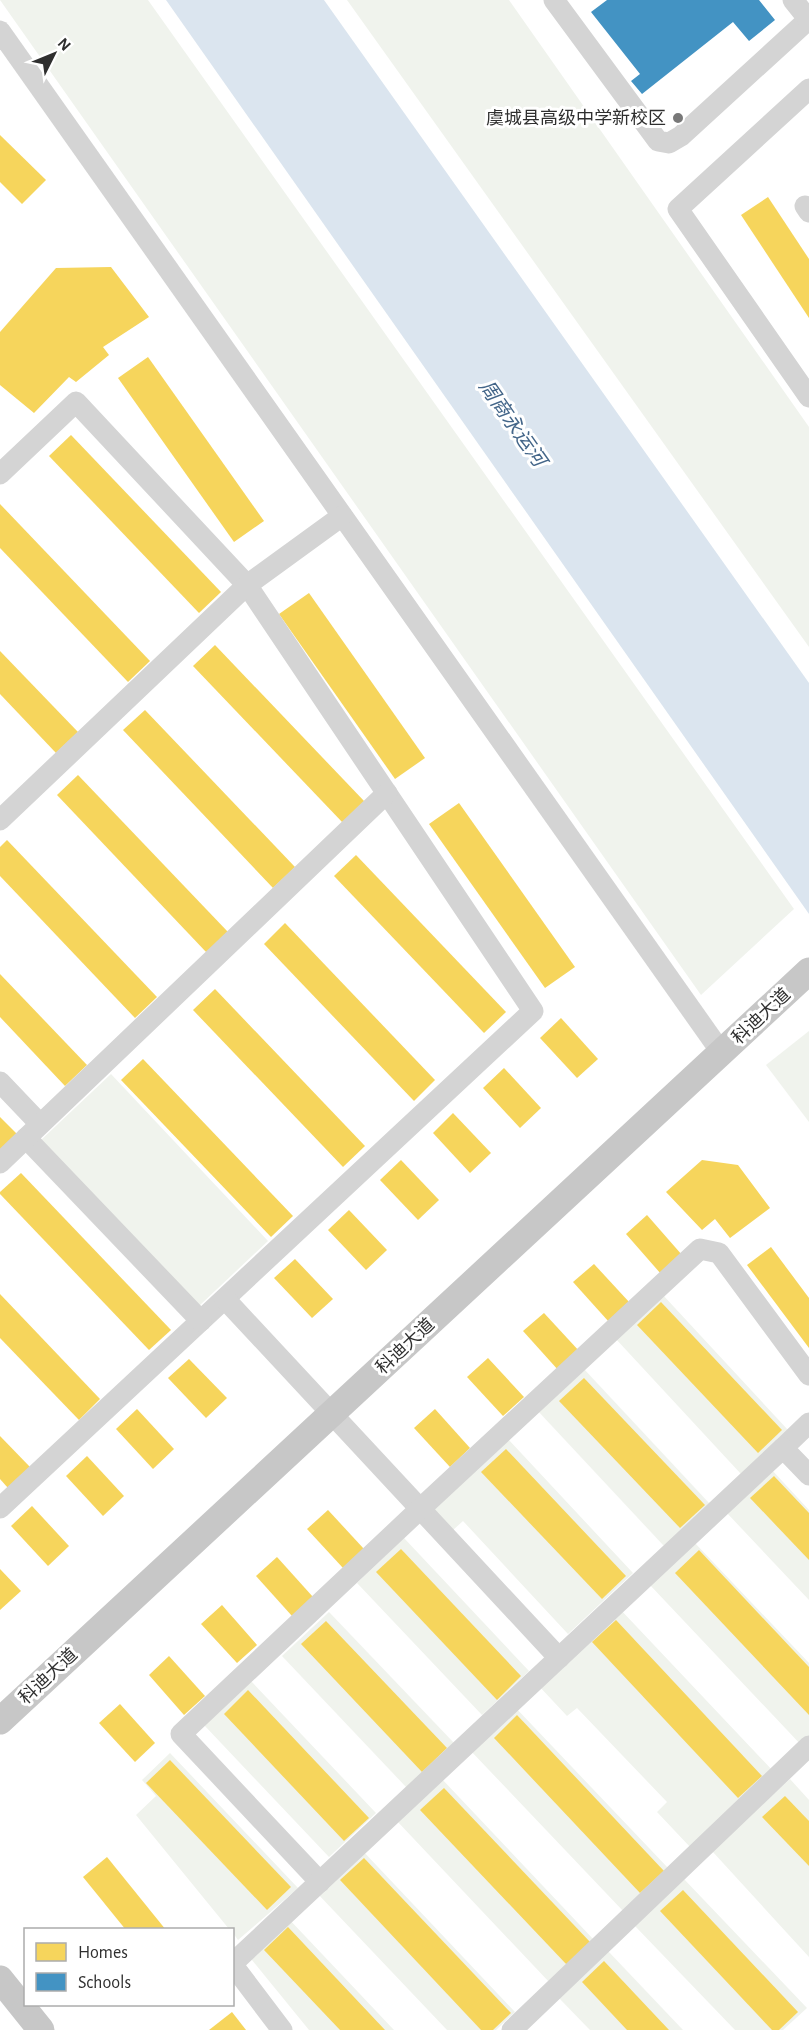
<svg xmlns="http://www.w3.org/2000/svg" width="809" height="2030" viewBox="0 0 809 2030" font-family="'Alegreya Sans','Noto Sans SC',sans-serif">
  <rect width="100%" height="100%" fill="#fff"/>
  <g fill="#f0f3ed">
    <polygon points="0,0 148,0 794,909 701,995"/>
    <polygon points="347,0 509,0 809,427 809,647"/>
    <polygon points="809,1031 809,1122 766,1065"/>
    <polygon points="111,1074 268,1241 199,1306 41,1140"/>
    <polygon points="662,1294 788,1430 741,1474 615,1338"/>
    <polygon points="583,1368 709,1503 664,1546 537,1410"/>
    <polygon points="508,1439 633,1573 568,1634 463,1521 452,1531 432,1510"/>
    <polygon points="771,1469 809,1510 809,1600 726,1512"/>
    <polygon points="404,1538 529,1671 482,1715 357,1583"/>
    <polygon points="694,1542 809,1663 809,1742 803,1747 649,1584"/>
    <polygon points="619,1608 773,1771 691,1848 657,1812 667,1802 577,1708 567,1716 538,1685"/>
    <polygon points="329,1612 454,1743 407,1788 282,1656"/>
    <polygon points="251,1681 376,1813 329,1857 204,1725"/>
    <polygon points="514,1706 669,1869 624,1912 469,1749"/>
    <polygon points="170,1753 298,1888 238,1940 233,1933 232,1930 229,1929 136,1815 156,1796 142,1780"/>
    <polygon points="441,1778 595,1941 550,1983 396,1820"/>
    <polygon points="790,1779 809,1800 809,1957 712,1851"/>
    <polygon points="361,1849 515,2012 496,2030 447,2030 316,1892"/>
    <polygon points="683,1878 807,2008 783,2030 735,2030 634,1925"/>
    <polygon points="287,1917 394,2030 309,2030 247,1954"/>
    <polygon points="607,1950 683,2030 590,2030 558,1997"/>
  </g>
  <polygon fill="#dbe5ef" points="166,0 324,0 809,683 809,914"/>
  <g fill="#f6d55c">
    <polygon points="0,135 46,180 22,204 0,182"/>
    <polygon points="768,197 809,259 809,318 741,215"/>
    <polygon points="111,267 149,317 103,347 109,355 76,382 69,377 34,413 0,385 0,332 56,268"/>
    <polygon points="148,357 264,521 234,542 118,378"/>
    <polygon points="71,435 221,592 199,613 49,456"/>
    <polygon points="0,504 150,661 128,682 0,548"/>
    <polygon points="309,593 425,758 395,779 279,614"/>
    <polygon points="215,645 365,802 343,823 193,666"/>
    <polygon points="0,651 78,732 56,753 0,694"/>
    <polygon points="145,710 295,867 273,888 123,730"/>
    <polygon points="78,775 228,932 207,953 57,795"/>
    <polygon points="459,803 575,967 545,988 429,824"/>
    <polygon points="7,840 157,997 135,1018 0,876 0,847"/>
    <polygon points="356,855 506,1012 484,1033 334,876"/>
    <polygon points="285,923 435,1080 414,1101 264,944"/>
    <polygon points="0,974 87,1065 65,1086 0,1017"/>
    <polygon points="215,989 365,1146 343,1167 193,1010"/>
    <polygon points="561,1018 598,1059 577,1078 540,1038"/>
    <polygon points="143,1059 293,1216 271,1237 121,1080"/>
    <polygon points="504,1068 541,1108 520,1128 483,1088"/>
    <polygon points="453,1113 491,1153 470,1173 433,1133"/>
    <polygon points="0,1117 17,1134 0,1151"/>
    <polygon points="401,1160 439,1200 418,1220 380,1180"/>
    <polygon points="702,1160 738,1165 770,1208 730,1238 715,1219 702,1230 666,1192"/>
    <polygon points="21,1173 171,1330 149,1350 0,1194 0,1192"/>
    <polygon points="349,1210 387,1250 366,1270 328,1230"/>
    <polygon points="647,1215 682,1255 661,1274 626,1234"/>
    <polygon points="771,1247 809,1298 809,1348 747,1265"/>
    <polygon points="295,1259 333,1299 312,1318 274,1278"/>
    <polygon points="594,1264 630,1303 609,1322 573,1282"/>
    <polygon points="0,1294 100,1399 79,1420 0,1338"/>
    <polygon points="661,1302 782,1430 758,1453 637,1325"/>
    <polygon points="544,1313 580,1352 559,1371 523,1331"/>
    <polygon points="488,1358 524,1397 503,1416 467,1377"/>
    <polygon points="189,1359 227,1398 206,1418 168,1378"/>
    <polygon points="584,1378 705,1505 680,1528 559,1401"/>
    <polygon points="137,1409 174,1449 153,1469 116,1429"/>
    <polygon points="435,1409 470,1448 450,1467 414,1428"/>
    <polygon points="0,1436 30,1467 8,1488 0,1479"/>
    <polygon points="506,1449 626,1576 602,1599 481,1472"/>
    <polygon points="87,1456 124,1496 103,1516 66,1476"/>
    <polygon points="774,1476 809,1513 809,1560 750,1498"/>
    <polygon points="32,1506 69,1546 48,1566 11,1526"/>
    <polygon points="328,1510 364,1549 343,1568 307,1529"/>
    <polygon points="401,1549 521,1676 497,1700 376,1572"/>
    <polygon points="699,1550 809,1667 809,1715 675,1573"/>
    <polygon points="277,1557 313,1597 292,1616 256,1576"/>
    <polygon points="0,1569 21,1591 0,1610"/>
    <polygon points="222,1605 257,1645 237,1663 201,1624"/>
    <polygon points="616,1620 762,1776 738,1798 592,1642"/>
    <polygon points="326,1621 447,1748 422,1772 301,1644"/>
    <polygon points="169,1656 205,1696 184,1715 149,1675"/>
    <polygon points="248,1690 369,1818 344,1841 224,1714"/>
    <polygon points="120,1704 155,1743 135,1762 99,1723"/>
    <polygon points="517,1715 664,1871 640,1893 494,1738"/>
    <polygon points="170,1760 291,1887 267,1910 146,1783"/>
    <polygon points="444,1788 591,1943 567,1965 420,1810"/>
    <polygon points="785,1796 809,1821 809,1866 762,1817"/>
    <polygon points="107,1857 166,1930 126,1930 83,1877"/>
    <polygon points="364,1858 511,2013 493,2030 481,2030 340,1880"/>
    <polygon points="683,1890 798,2012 779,2030 772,2030 660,1911"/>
    <polygon points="288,1927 385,2030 340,2030 264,1950"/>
    <polygon points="604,1961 669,2030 627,2030 582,1982"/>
    <polygon points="232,2012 246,2030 209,2030"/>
  </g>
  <polygon fill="#4393c3" points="607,0 759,0 775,20 749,41 733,22 642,94 631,81 640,74 591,12"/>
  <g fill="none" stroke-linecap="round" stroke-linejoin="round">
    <g stroke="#d4d4d4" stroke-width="21">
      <polyline points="554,0 658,141 669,143 681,136 809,19"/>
      <polyline points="793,0 809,20"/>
      <polyline points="0,31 714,1042"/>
      <polyline points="809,89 678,209 809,397"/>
      <polyline points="805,206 809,212"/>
      <polyline points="0,474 76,402 247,585 533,1011 0,1508"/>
      <polyline points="0,820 247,585 342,516"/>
      <polyline points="0,1082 40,1124"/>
      <polyline points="26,1138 201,1321"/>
      <polyline points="0,1163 387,793"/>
      <polyline points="225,1299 559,1658"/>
      <polyline points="783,1448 809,1423"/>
      <polyline points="320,1882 181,1734 420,1509 700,1249 719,1253 809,1375"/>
      <polyline points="232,1964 783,1448 809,1475"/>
      <polyline points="232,1964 282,2030"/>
      <polyline points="512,2030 809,1746"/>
    </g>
    <g stroke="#c7c7c7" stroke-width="27">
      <polyline points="0,1721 809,971"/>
      <polyline points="0,1979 41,2030"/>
    </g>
  </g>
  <circle fill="#787878" stroke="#fff" stroke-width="2" cx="678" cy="118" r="6"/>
  <g text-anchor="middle" stroke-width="6" stroke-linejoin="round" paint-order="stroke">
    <g font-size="18" fill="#2f2f2f" stroke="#fff" text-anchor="end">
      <text x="666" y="124">虞城县高级中学新校区</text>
    </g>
    <g font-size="18" fill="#2f2f2f" stroke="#fff">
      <text transform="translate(761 1016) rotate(-43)" y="6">科迪大道</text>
      <text transform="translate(405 1346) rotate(-43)" y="6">科迪大道</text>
      <text transform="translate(48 1676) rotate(-43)" y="6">科迪大道</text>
    </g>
    <g font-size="20" font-style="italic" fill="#446689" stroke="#fff">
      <text transform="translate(513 423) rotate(55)" y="7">周商永运河</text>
    </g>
  </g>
  <rect x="24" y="1928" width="210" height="78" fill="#ffffff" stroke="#acacac" stroke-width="1.5"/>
  <rect x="36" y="1943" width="30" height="18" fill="#f6d55c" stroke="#acacac" stroke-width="1.5"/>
  <text x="78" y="1958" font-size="18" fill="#2f2f2f">Homes</text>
  <rect x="36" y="1973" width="30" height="18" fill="#4393c3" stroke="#acacac" stroke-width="1.5"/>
  <text x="78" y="1988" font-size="18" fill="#2f2f2f">Schools</text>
  <g transform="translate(54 54) rotate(47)" stroke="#ffffff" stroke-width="4.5" paint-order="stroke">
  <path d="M0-4.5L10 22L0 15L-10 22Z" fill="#2f2f2f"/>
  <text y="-9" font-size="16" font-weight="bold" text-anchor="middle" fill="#2f2f2f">N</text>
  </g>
</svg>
